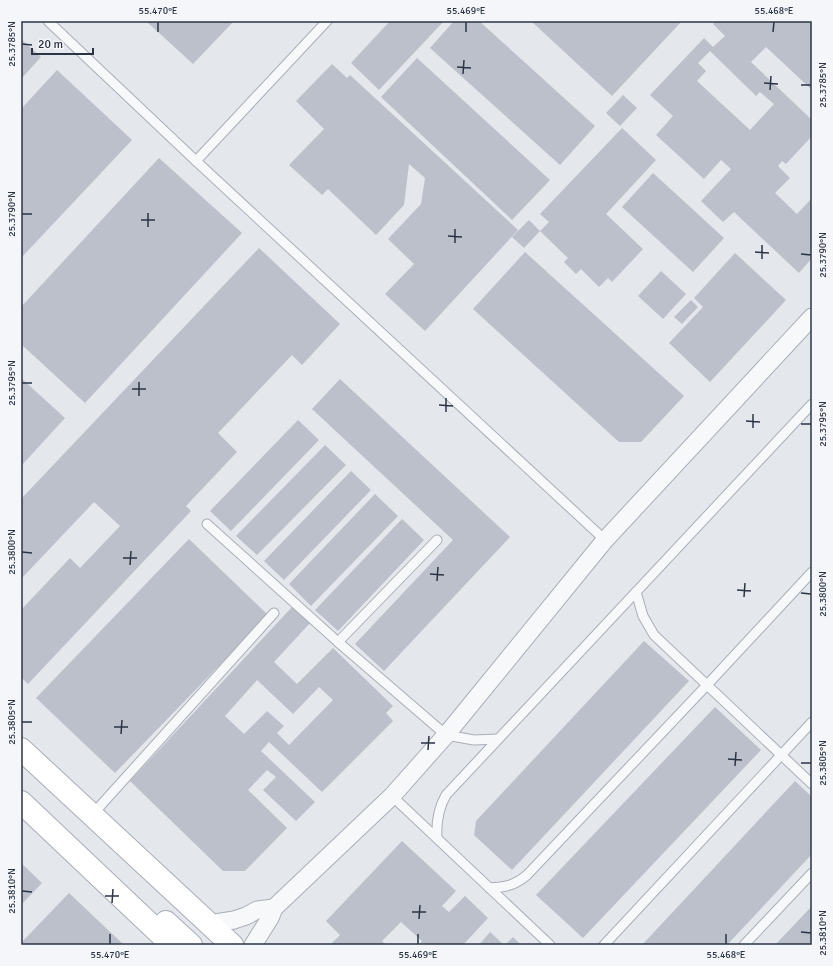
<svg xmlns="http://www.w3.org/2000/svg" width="833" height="966" viewBox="0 0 833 966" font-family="Signika,sans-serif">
  <rect width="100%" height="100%" fill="#e4e7ec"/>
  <g fill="#bbc0ca" fill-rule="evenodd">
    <polygon points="146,21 234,21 193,64"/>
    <polygon points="390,21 444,21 379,90 351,63"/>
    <polygon points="454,21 479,21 595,126 560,165 430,48"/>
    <polygon points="531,21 682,21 612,96"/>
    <path d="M 716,21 L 809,21 L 812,23 L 812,90 L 766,47 L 751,62 L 812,120 L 812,136 L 786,164 L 782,161 L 778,166 L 790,178 L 775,193 L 797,214 L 812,198 L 812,258 L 799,273 L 734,212 L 723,222 L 701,201 L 731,169 L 721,160 L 704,179 L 656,135 L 673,116 L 650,95 L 704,38 L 713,47 L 725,36 L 713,24 ZM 710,51 L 756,96 L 760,92 L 774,104 L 750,130 L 697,81 L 706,71 L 698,63 Z"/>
    <polygon points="21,39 41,57 21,79"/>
    <polygon points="417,58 550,180 512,220 381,97"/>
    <polygon points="332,64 347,78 350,75 518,230 425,331 385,294 414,264 388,239 421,204 425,178 409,164 404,205 376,235 328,189 322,195 289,165 324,129 296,101"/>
    <polygon points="57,70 132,140 21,258 21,109"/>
    <polygon points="623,95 637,108 620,126 606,113"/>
    <polygon points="622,128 656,160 606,214 643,249 612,282 608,278 599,287 581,269 576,274 564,262 568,258 540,231 549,222 540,214"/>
    <polygon points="159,158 242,233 85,403 21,344 21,307"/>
    <polygon points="653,173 724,238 693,272 622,207"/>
    <polygon points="529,220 540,231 524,248 512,237"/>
    <polygon points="259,248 340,324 302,365 292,355 218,433 237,452 186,506 191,511 28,684 21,677 21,610 70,558 80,568 120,526 94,502 21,579 21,499"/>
    <polygon points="525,252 684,396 641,442 619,442 473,309"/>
    <polygon points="735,253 786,300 710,382 669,343 703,307 694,298"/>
    <polygon points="661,271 686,294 663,319 638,296"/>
    <polygon points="691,300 698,307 682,324 674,317"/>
    <polygon points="21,378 65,418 21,466"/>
    <polygon points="340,379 510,537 384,671 355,644 453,540 312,409"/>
    <polygon points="298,420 319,440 231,531 210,511"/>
    <polygon points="325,445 346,465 257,555 236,536"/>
    <polygon points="351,471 371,490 284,580 264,561"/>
    <polygon points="375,494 398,516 311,606 289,584"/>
    <polygon points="402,519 424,540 338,631 315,610"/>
    <polygon points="189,539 268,615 115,773 36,698"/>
    <path d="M 293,606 L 311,622 L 274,662 L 297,684 L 333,648 L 393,706 L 386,713 L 393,721 L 322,792 L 269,742 L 261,751 L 315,802 L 296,821 L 263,790 L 276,777 L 267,770 L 248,790 L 287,828 L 245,871 L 223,871 L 130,781 ZM 257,680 L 293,714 L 319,687 L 333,700 L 289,745 L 277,733 L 284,726 L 267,711 L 244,734 L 225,716 Z"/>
    <polygon points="644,641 689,681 512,870 474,835 476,821"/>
    <polygon points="715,707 761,750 583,938 536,895"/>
    <polygon points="795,781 812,797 812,854 727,945 642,945"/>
    <polygon points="402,841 456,891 442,906 449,912 465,896 488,918 463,945 451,945 450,944 448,945 419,945 422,941 401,922 382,941 386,945 330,945 340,935 326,921"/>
    <polygon points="21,863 42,883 21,905"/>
    <polygon points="69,893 124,945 21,945 21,943"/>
    <polygon points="812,906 812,945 775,945"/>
    <polygon points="490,932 504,945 479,945"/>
    <polygon points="513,937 521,945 505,945"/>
  </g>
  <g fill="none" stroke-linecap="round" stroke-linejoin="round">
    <g stroke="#a9aeb7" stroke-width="11">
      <g id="lane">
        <polyline points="48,21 196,161 605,540"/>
        <polyline points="196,161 327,21"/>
        <polyline points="207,524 338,642 446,735 474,740 498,739"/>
        <polyline points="636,592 643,616 654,635 812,784"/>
        <polyline points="338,642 437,540"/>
        <polyline points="392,796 550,945"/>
        <polyline points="92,815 274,613"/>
        <path d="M 437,838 C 436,822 438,809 446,795 L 812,404"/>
        <path d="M 489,888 C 505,887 514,886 527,875 L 707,685 L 812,572"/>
        <polyline points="604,945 812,722"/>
        <polyline points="744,945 812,873"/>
      </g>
    </g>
    <g stroke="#a9aeb7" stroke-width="19">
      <g id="street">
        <polyline points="209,924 234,920 246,916 257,910 274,908"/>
        <polyline points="253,945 270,918 274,908 392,796 446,735 605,540 812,317"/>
      </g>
    </g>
    <g stroke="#a9aeb7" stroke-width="24">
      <g id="secondary">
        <polyline points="21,749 232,945"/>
        <polyline points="21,802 172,945"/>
        <polyline points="166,922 191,945"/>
      </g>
    </g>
    <use href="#lane" stroke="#f7f8fa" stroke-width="9"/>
    <use href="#street" stroke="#f7f8fa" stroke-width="17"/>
    <use href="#secondary" stroke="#fff" stroke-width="22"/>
  </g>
  <path fill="none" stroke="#2b3445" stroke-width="1.5" d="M 158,32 L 158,22M 466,32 L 466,22M 773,32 L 774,22M 22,44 L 32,45M 457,67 L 471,68M 463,74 L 464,60M 764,83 L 778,84M 801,85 L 811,85M 770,90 L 771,76M 22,214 L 32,214M 141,220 L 155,220M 148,227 L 148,213M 448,236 L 462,237M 455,243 L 455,229M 755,252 L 769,253M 801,254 L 811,255M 762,259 L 762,245M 22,383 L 32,383M 132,389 L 146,389M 139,396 L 139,382M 439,405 L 453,406M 446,412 L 446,398M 746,421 L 760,422M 801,424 L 811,424M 753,428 L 753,414M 22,552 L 32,553M 123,558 L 137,558M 130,565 L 131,551M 430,574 L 444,575M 437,581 L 438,567M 737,590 L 751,591M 801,593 L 811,594M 744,597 L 745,583M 22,722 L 32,722M 114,727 L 128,727M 121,734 L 122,720M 421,743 L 435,743M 428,750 L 429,736M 728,759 L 742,760M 801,763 L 811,763M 735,766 L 736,752M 22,891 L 32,892M 105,896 L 119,896M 112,903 L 113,889M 412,912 L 426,912M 419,919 L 420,905M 801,932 L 811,933M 110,944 L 110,934M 418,944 L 418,934M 726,944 L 726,934"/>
  <rect width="833" height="966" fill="none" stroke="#f4f6f9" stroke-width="44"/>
  <path d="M32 48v6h61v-6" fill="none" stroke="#2b3445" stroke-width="2"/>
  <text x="38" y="48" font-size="12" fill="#2b3445" stroke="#f4f6f9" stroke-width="3" paint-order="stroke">20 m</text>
  <rect x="22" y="22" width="789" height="922" fill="none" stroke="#2b3445" stroke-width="1.5"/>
  <g font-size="10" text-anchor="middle" fill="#2b3445">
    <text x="158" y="14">55.470°E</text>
    <text x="466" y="14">55.469°E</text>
    <text x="774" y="14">55.468°E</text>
    <text transform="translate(11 44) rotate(-90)" y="4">25.3785°N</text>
    <text transform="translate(822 85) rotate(-90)" y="4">25.3785°N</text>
    <text transform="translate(11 214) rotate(-90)" y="4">25.3790°N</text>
    <text transform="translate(822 255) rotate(-90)" y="4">25.3790°N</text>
    <text transform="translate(11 383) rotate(-90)" y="4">25.3795°N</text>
    <text transform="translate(822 424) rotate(-90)" y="4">25.3795°N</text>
    <text transform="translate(11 552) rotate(-90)" y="4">25.3800°N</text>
    <text transform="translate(822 594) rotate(-90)" y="4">25.3800°N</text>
    <text transform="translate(11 722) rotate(-90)" y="4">25.3805°N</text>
    <text transform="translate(822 763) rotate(-90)" y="4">25.3805°N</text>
    <text transform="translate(11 891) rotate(-90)" y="4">25.3810°N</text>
    <text transform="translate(822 933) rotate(-90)" y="4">25.3810°N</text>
    <text x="110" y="958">55.470°E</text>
    <text x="418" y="958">55.469°E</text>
    <text x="726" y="958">55.468°E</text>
  </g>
</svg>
